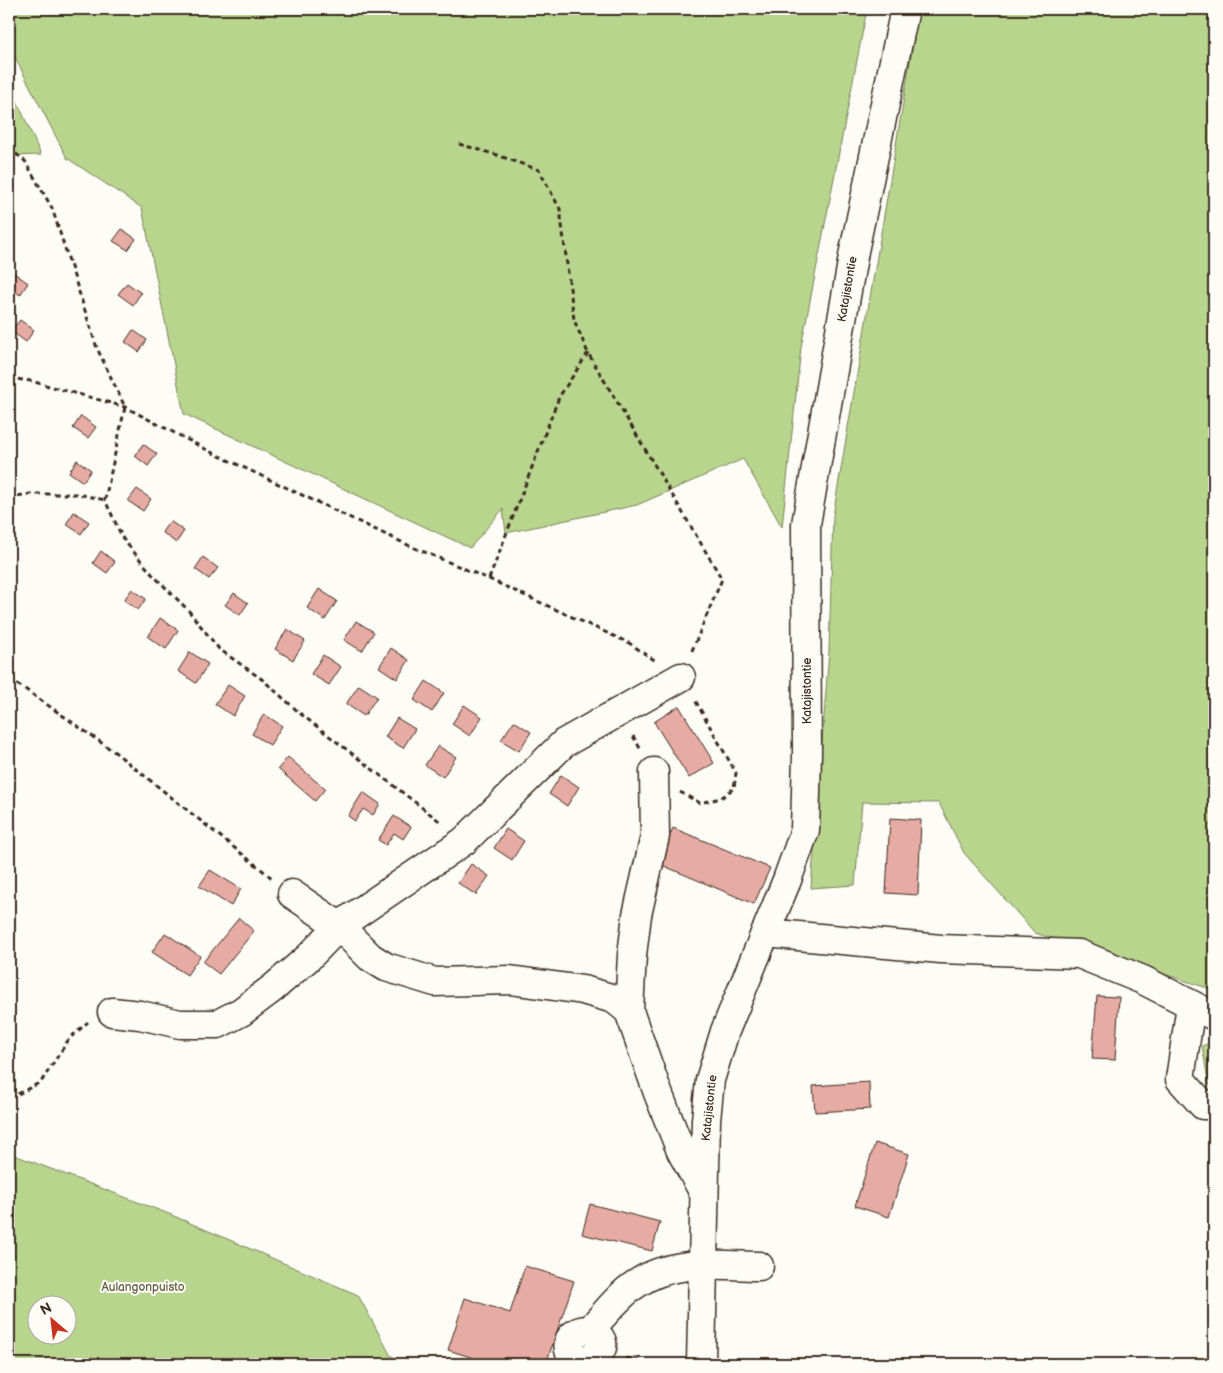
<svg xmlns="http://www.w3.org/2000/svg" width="1223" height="1373" viewBox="0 0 1223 1373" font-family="'Balsamiq Sans',sans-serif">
  <rect width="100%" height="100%" fill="#fdfcf7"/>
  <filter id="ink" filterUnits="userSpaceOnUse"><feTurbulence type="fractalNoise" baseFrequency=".02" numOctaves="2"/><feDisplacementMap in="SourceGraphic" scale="10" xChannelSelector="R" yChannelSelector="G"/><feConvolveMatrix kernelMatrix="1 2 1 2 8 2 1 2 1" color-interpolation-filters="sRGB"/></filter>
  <g filter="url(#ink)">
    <g fill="#b8d58e" stroke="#7a8056" fill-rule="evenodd">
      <polygon points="10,9 867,9 801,347 782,527 743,459 637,505 506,533 503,509 470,548 184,414 142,208 67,158 9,46 9,10"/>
      <polygon points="919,9 1214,9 1214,990 1035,933 964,853 939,803 862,802 855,885 811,888 829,651 833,516"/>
      <polygon points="9,86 13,92 41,155 9,156"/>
      <polygon points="1214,1041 1214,1085 1209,1085 1202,1046"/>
      <path d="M 9,1153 L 169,1214 L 358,1295 L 391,1356 L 407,1364 L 9,1364 ZM 38,1306 L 68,1306 L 68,1336 L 38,1336 Z"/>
    </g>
    <g fill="#e6aba3" stroke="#3b2a1e">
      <polygon points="122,229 136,239 128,250 113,241"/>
      <polygon points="14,273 28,283 20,295 9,287 9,280"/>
      <polygon points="127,283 141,293 133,305 118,294"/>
      <polygon points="20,320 34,330 26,342 11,331"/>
      <polygon points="133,330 147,340 139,352 125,342"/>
      <polygon points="81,416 96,427 88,438 73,428"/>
      <polygon points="143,444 157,454 148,466 135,456"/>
      <polygon points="77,460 91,470 83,482 69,472"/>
      <polygon points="137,489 151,499 143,511 128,501"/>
      <polygon points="74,512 89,522 81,534 66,524"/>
      <polygon points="170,521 184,531 176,543 162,532"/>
      <polygon points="101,551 115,562 107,573 93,563"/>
      <polygon points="203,557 218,568 209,579 195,569"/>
      <polygon points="132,589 146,599 138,610 124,600"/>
      <polygon points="319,589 337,601 325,620 307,608"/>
      <polygon points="234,593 248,603 240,615 225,605"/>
      <polygon points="160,618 178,630 166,649 148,637"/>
      <polygon points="356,621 374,632 362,651 344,640"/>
      <polygon points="287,629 305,641 293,660 275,649"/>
      <polygon points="391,648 409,660 397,679 379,667"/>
      <polygon points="190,652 208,664 196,683 178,671"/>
      <polygon points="323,655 341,667 329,685 311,674"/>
      <polygon points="426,681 444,693 432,712 414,700"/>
      <polygon points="228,685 245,696 233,716 215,704"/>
      <polygon points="359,685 377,697 364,716 346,704"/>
      <polygon points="464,705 482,717 470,736 452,724"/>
      <polygon points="679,706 714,763 689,778 654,722"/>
      <polygon points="264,714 282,726 270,745 252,734"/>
      <polygon points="397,718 415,729 403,748 385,737"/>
      <polygon points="514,721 531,732 519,751 501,740"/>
      <polygon points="438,746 456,757 443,777 425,765"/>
      <polygon points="288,757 325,789 315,801 278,769"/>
      <polygon points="561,775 579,787 567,806 549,794"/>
      <polygon points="363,792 380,804 373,815 363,809 355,821 348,816"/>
      <polygon points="394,816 411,827 403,839 394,833 386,845 378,840"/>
      <polygon points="890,818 921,820 918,895 886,893"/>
      <polygon points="673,828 770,868 754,904 657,863"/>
      <polygon points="506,829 524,841 512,860 494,848"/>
      <polygon points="471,864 489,876 476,895 458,883"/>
      <polygon points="210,870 241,889 231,906 199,886"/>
      <polygon points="239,918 254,931 219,974 203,962"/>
      <polygon points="165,933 200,956 187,975 152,952"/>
      <polygon points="1097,996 1119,997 1115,1060 1092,1059"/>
      <polygon points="869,1082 870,1109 815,1112 813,1086"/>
      <polygon points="875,1143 909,1154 889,1217 855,1206"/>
      <polygon points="590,1204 660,1222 652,1251 582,1234"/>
      <polygon points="525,1266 574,1281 546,1364 493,1364 448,1350 465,1298 510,1313"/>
    </g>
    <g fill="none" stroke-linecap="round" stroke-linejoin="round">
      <g stroke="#3b2a1e" stroke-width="31">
        <g id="minor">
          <polyline points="292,894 339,926 370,957 386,967 435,982 510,980 583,990 614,999 629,1011 658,1093 681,1151 704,1193"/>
          <polyline points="765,933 941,949 1079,954 1143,980 1214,1016"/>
          <polyline points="1191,1005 1180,1079 1203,1105 1214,1105"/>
          <polyline points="629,1011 632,955 637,915 655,836 654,772"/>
          <polyline points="112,1012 140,1015 180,1024 218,1024 241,1012 273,988 309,957 339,926 464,841 564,743 681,677"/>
          <path d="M 590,1330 C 625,1349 575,1373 569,1350 C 566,1337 577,1329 590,1330 C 605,1314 618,1296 636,1284 C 672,1259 718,1265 759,1266"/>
          <polyline points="701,1364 706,1120 710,1080 725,1031 787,880 805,830 807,754 806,524 854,251 905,9"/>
        </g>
      </g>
      <g stroke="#3b2a1e" stroke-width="3" stroke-dasharray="5 4" stroke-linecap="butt">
        <polyline points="459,144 497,155 539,170 560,209 574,320 588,353 722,579 691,653"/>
        <polyline points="9,148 25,161 52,208 97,348 125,407 105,500 123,539 152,574 188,610 219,649 263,680 302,715 442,823"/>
        <polyline points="9,378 31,381 125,407 211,452 410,546 489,579 629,643 656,661"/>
        <polyline points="9,497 31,494 78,494 105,500"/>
        <polyline points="489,579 559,397 588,353"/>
        <polyline points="9,680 22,687 116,753 272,878"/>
        <polyline points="633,736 641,750"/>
        <polyline points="680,792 700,803 721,798 734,788 736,773 695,700"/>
        <polyline points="9,1094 16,1095 41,1082 69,1039 88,1022"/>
        <polyline points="626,1358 649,1364"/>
      </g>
      <use href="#minor" stroke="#fdfcf7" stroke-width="28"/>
    </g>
  </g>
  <g text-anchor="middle" stroke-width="4" stroke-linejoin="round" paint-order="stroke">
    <g font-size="12" fill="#3b2a1e" stroke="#fdfcf7">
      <text transform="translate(847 289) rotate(-80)" y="4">Katajistontie</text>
      <text transform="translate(807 691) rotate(-90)" y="4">Katajistontie</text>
      <text transform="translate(709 1108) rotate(-84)" y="4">Katajistontie</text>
    </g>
    <g font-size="12" fill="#605d40" stroke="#fdfcf7">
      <text x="143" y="1291">Aulangonpuisto</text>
    </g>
  </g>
  <rect width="1223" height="1373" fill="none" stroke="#fdfcf7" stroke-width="30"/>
  <rect x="15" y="15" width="1193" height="1343" fill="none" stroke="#3b2a1e" stroke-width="2" filter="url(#ink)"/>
  <g transform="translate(52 1320) rotate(332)"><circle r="24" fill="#fdfcf7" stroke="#afa8a0"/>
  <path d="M0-4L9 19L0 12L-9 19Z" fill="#c8321e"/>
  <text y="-8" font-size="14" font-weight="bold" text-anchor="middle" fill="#3b2a1e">N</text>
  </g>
</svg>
